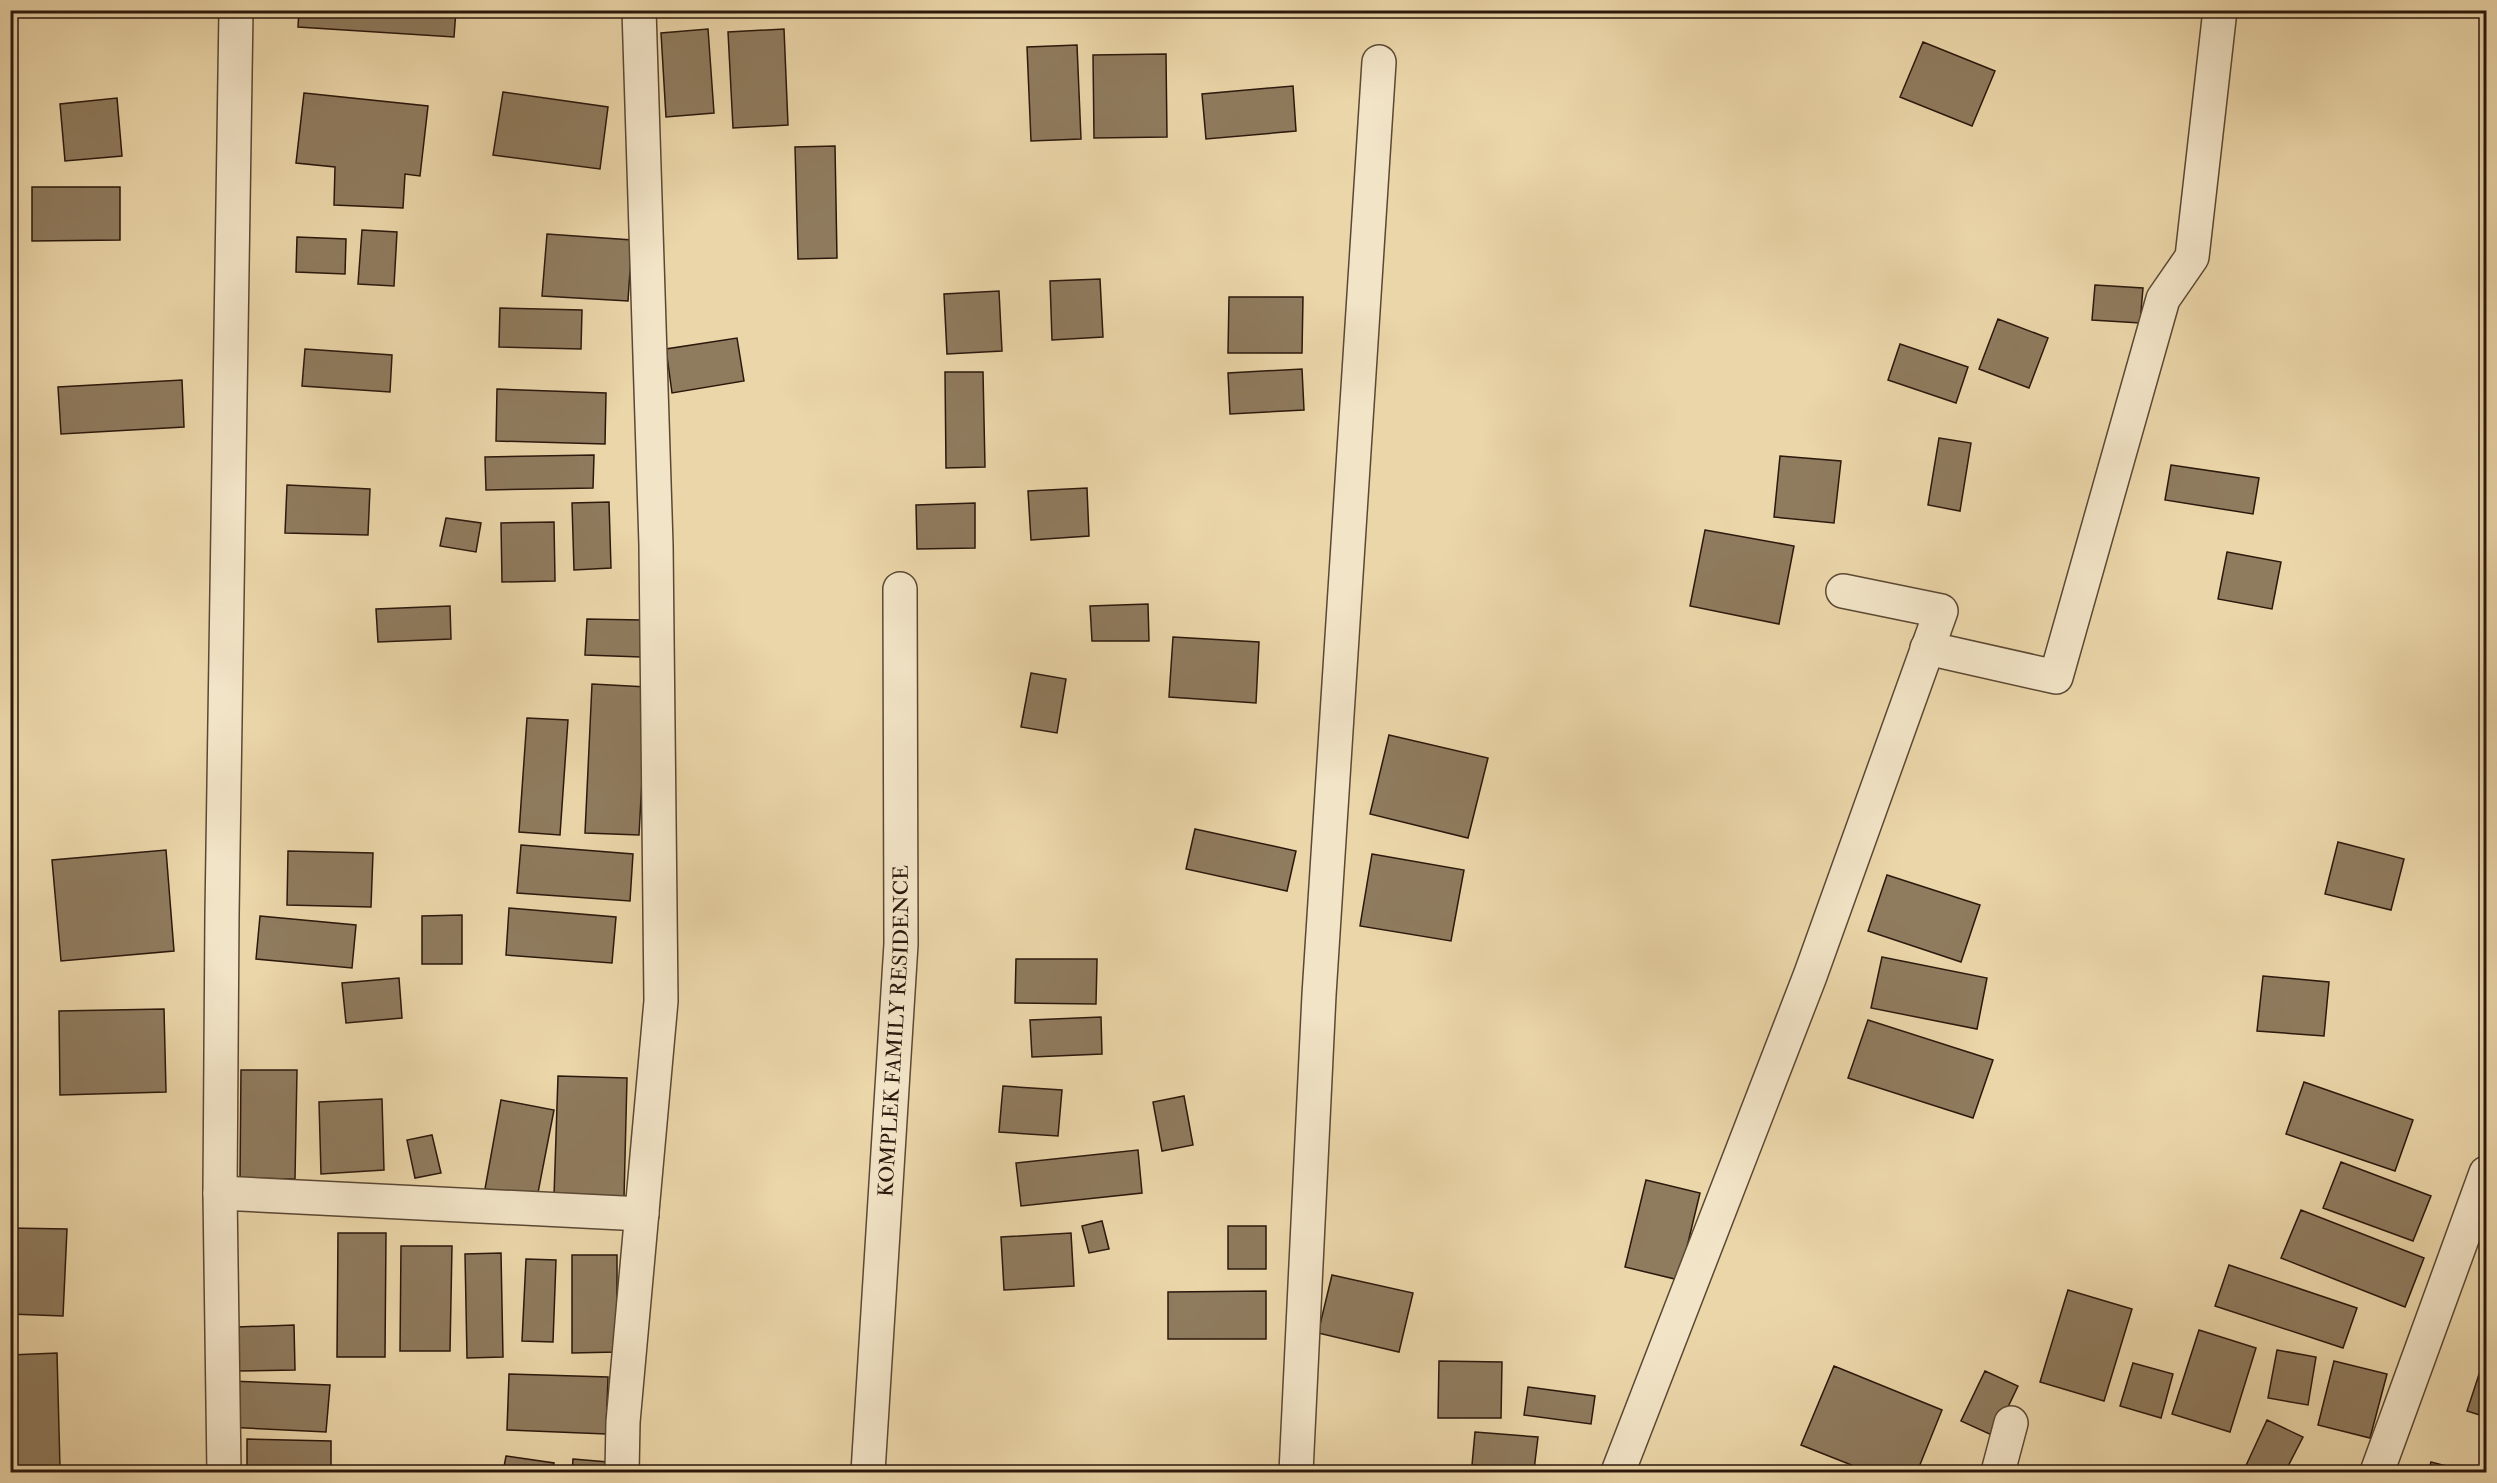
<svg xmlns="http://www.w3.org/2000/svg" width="2497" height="1483" viewBox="0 0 2497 1483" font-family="'IM FELL Double Pica',serif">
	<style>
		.building { fill: #8f7b5e; stroke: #2b180d; stroke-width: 1.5 }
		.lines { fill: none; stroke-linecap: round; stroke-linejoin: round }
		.street-casing { stroke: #5b4834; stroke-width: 36 }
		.street { stroke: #f2e4c7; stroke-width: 33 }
		.labels { text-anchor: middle; stroke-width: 4.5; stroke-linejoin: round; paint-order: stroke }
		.street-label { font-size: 21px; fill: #2b180d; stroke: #f2e4c7 }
	</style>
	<rect width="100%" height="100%" fill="#ebd6a9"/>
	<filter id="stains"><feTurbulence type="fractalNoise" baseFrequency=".00333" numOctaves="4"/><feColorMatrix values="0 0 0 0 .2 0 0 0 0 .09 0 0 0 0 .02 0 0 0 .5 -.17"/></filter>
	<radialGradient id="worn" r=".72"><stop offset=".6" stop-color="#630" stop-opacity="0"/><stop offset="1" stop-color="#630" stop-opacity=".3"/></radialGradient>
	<!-- building -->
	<path class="building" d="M299 10H456L454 37 298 27Z
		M708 29 714 113 666 117 661 33Z
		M784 29 788 125 733 128 728 32Z
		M1923 42 1995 71 1972 126 1900 97Z
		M1077 45 1081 139 1031 141 1027 47Z
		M1166 54 1167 137 1094 138 1093 55Z
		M1293 86 1296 131 1206 139 1202 94Z
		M503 92 608 107 600 169 493 155Z
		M304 93 428 106 420 176 405 174 403 208 334 205 335 167 296 163Z
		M117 98 122 156 65 161 60 104Z
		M835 146 837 258 798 259 795 147Z
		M32 187H120V240L32 241Z
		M362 230 397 232 394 286 358 284Z
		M547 234 632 240 628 301 542 296Z
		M297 237 346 239 345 274 296 272Z
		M1100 279 1103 337 1052 340 1050 281Z
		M2095 285 2143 288 2140 323 2092 320Z
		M999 291 1002 351 947 354 944 294Z
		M1229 297H1303L1302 353H1228Z
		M500 308 582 310 581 349 499 347Z
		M1998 319 2048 338 2029 388 1979 369Z
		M737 338 744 381 672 393 666 349Z
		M1900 344 1968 367 1956 403 1888 380Z
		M305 349 392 355 390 392 302 386Z
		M1302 369 1304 410 1230 414 1228 373Z
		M945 372H983L985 467 946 468Z
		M182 380 184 427 61 434 58 387Z
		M497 389 606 393 605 444 496 441Z
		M1939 438 1971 443 1960 511 1928 505Z
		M594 455 593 488 486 490 485 457Z
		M1780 456 1841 461 1834 523 1774 517Z
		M2171 465 2259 478 2253 514 2165 500Z
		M287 485 370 489 368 535 285 533Z
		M1087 488 1089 536 1031 540 1028 491Z
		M609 502 611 568 574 570 572 503Z
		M975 503V548L917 549 916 505Z
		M446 518 481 523 476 552 440 546Z
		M554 522 555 581 502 582 501 523Z
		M1705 530 1794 546 1779 624 1690 606Z
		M2227 552 2281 562 2272 609 2218 599Z
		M1148 604 1149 641H1092L1090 606Z
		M450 606 451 639 378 642 376 609Z
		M587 619 642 620 641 657 585 655Z
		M1173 637 1259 642 1256 703 1169 697Z
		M1031 673 1066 679 1057 733 1021 727Z
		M592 684 647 687 639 835 585 833Z
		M527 718 568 720 560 835 519 832Z
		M1389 735 1488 758 1468 838 1370 814Z
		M1195 829 1296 851 1287 891 1186 869Z
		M2338 842 2404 859 2391 910 2325 894Z
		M521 845 633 854 630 901 517 893Z
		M166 850 174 951 61 961 52 860Z
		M288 851 373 853 371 907 287 905Z
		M1372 854 1464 870 1451 941 1360 926Z
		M1887 875 1980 905 1961 962 1868 931Z
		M509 908 616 917 612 963 506 955Z
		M462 915V964H422V916Z
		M260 916 356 925 352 968 256 959Z
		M1882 957 1987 978 1977 1029 1871 1008Z
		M1016 959H1097L1096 1004 1015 1003Z
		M2263 976 2329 982 2324 1036 2257 1031Z
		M399 978 402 1018 346 1023 342 983Z
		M164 1009 166 1092 60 1095 59 1011Z
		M1101 1017 1102 1054 1032 1057 1030 1020Z
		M1868 1020 1993 1060 1973 1118 1848 1078Z
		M241 1070H297L295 1179 240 1178Z
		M558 1076 627 1078 624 1198 554 1196Z
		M2304 1082 2413 1120 2395 1171 2286 1134Z
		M1003 1086 1062 1090 1058 1136 999 1132Z
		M1184 1096 1193 1145 1162 1151 1153 1102Z
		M382 1099 384 1170 321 1174 319 1102Z
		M501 1100 554 1110 537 1198 485 1189Z
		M432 1135 441 1173 415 1178 407 1140Z
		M1138 1150 1142 1193 1021 1206 1016 1163Z
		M2341 1162 2431 1196 2413 1241 2323 1208Z
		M1646 1180 1700 1193 1679 1280 1625 1267Z
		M2301 1210 2424 1258 2405 1307 2281 1258Z
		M1102 1221 1109 1249 1089 1253 1082 1226Z
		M1228 1226H1266V1269H1228Z
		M10 1228 67 1229 63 1316 10 1314Z
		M338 1233H386L385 1357H337Z
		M1071 1233 1074 1286 1004 1290 1001 1237Z
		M401 1246H452L450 1351H400Z
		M501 1253 503 1357 467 1358 465 1254Z
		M572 1255H617V1352L572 1353Z
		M526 1259 556 1260 553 1342 522 1341Z
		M2229 1265 2357 1308 2343 1348 2215 1306Z
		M1332 1275 1413 1293 1399 1352 1318 1333Z
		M2068 1290 2132 1309 2104 1401 2040 1382Z
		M1266 1291V1339H1168V1292Z
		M294 1325 295 1370 237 1371V1327Z
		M2199 1330 2256 1348 2230 1432 2172 1414Z
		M2277 1350 2316 1357 2308 1405 2268 1398Z
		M57 1353 60 1468 10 1470V1355Z
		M2486 1353V1417L2467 1411Z
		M1439 1361 1502 1362 1501 1418H1438Z
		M2334 1361 2387 1374 2370 1438 2318 1425Z
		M2133 1363 2173 1374 2161 1418 2120 1406Z
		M1834 1366 1942 1410 1917 1472H1869L1801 1445Z
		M1985 1371 2018 1386 1994 1436 1961 1421Z
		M509 1374 608 1377 606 1434 507 1430Z
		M229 1381 330 1385 326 1432 226 1427Z
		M1528 1387 1595 1396 1591 1424 1524 1415Z
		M2267 1420 2303 1437 2285 1472H2243Z
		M1475 1432 1538 1437 1534 1470 1472 1465Z
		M247 1439 331 1441V1472H247Z
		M506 1456 554 1463 553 1472H503Z
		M573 1459 608 1462V1472H572Z
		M2431 1462 2469 1472H2428Z"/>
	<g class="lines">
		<!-- street casing -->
		<g class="street-casing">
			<g id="street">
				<path d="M1927 648 2056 677 2163 299 2192 257 2220 10"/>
				<path d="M220 1193 642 1214"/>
				<path d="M224 1472 220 1193 222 914 236 10"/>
				<path d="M622 1472 623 1422 661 1001 656 545 639 10"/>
				<path id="s1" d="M868 1472 901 944 900 589"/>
				<path d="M1296 1472 1319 995 1379 62"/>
				<path d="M1618 1472 1810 976 1941 611 1843 591"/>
				<path d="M1998 1472 2011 1423"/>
				<path d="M2377 1472 2486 1173"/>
			</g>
		</g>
		<!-- street -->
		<use href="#street" class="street"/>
	</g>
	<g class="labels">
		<!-- street labels -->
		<g class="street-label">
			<text dy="7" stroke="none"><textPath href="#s1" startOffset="442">KOMPLEK FAMILY RESIDENCE</textPath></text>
		</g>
	</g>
	<!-- margin -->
	<rect width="2497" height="1483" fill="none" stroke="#ebd6a9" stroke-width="36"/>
	<rect x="12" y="12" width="2473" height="1459" fill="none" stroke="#2b180d" stroke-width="3"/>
	<rect x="18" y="18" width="2461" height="1447" fill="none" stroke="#2b180d" stroke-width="1.5"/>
	<rect width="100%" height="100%" filter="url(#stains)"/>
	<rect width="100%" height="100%" fill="url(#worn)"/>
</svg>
